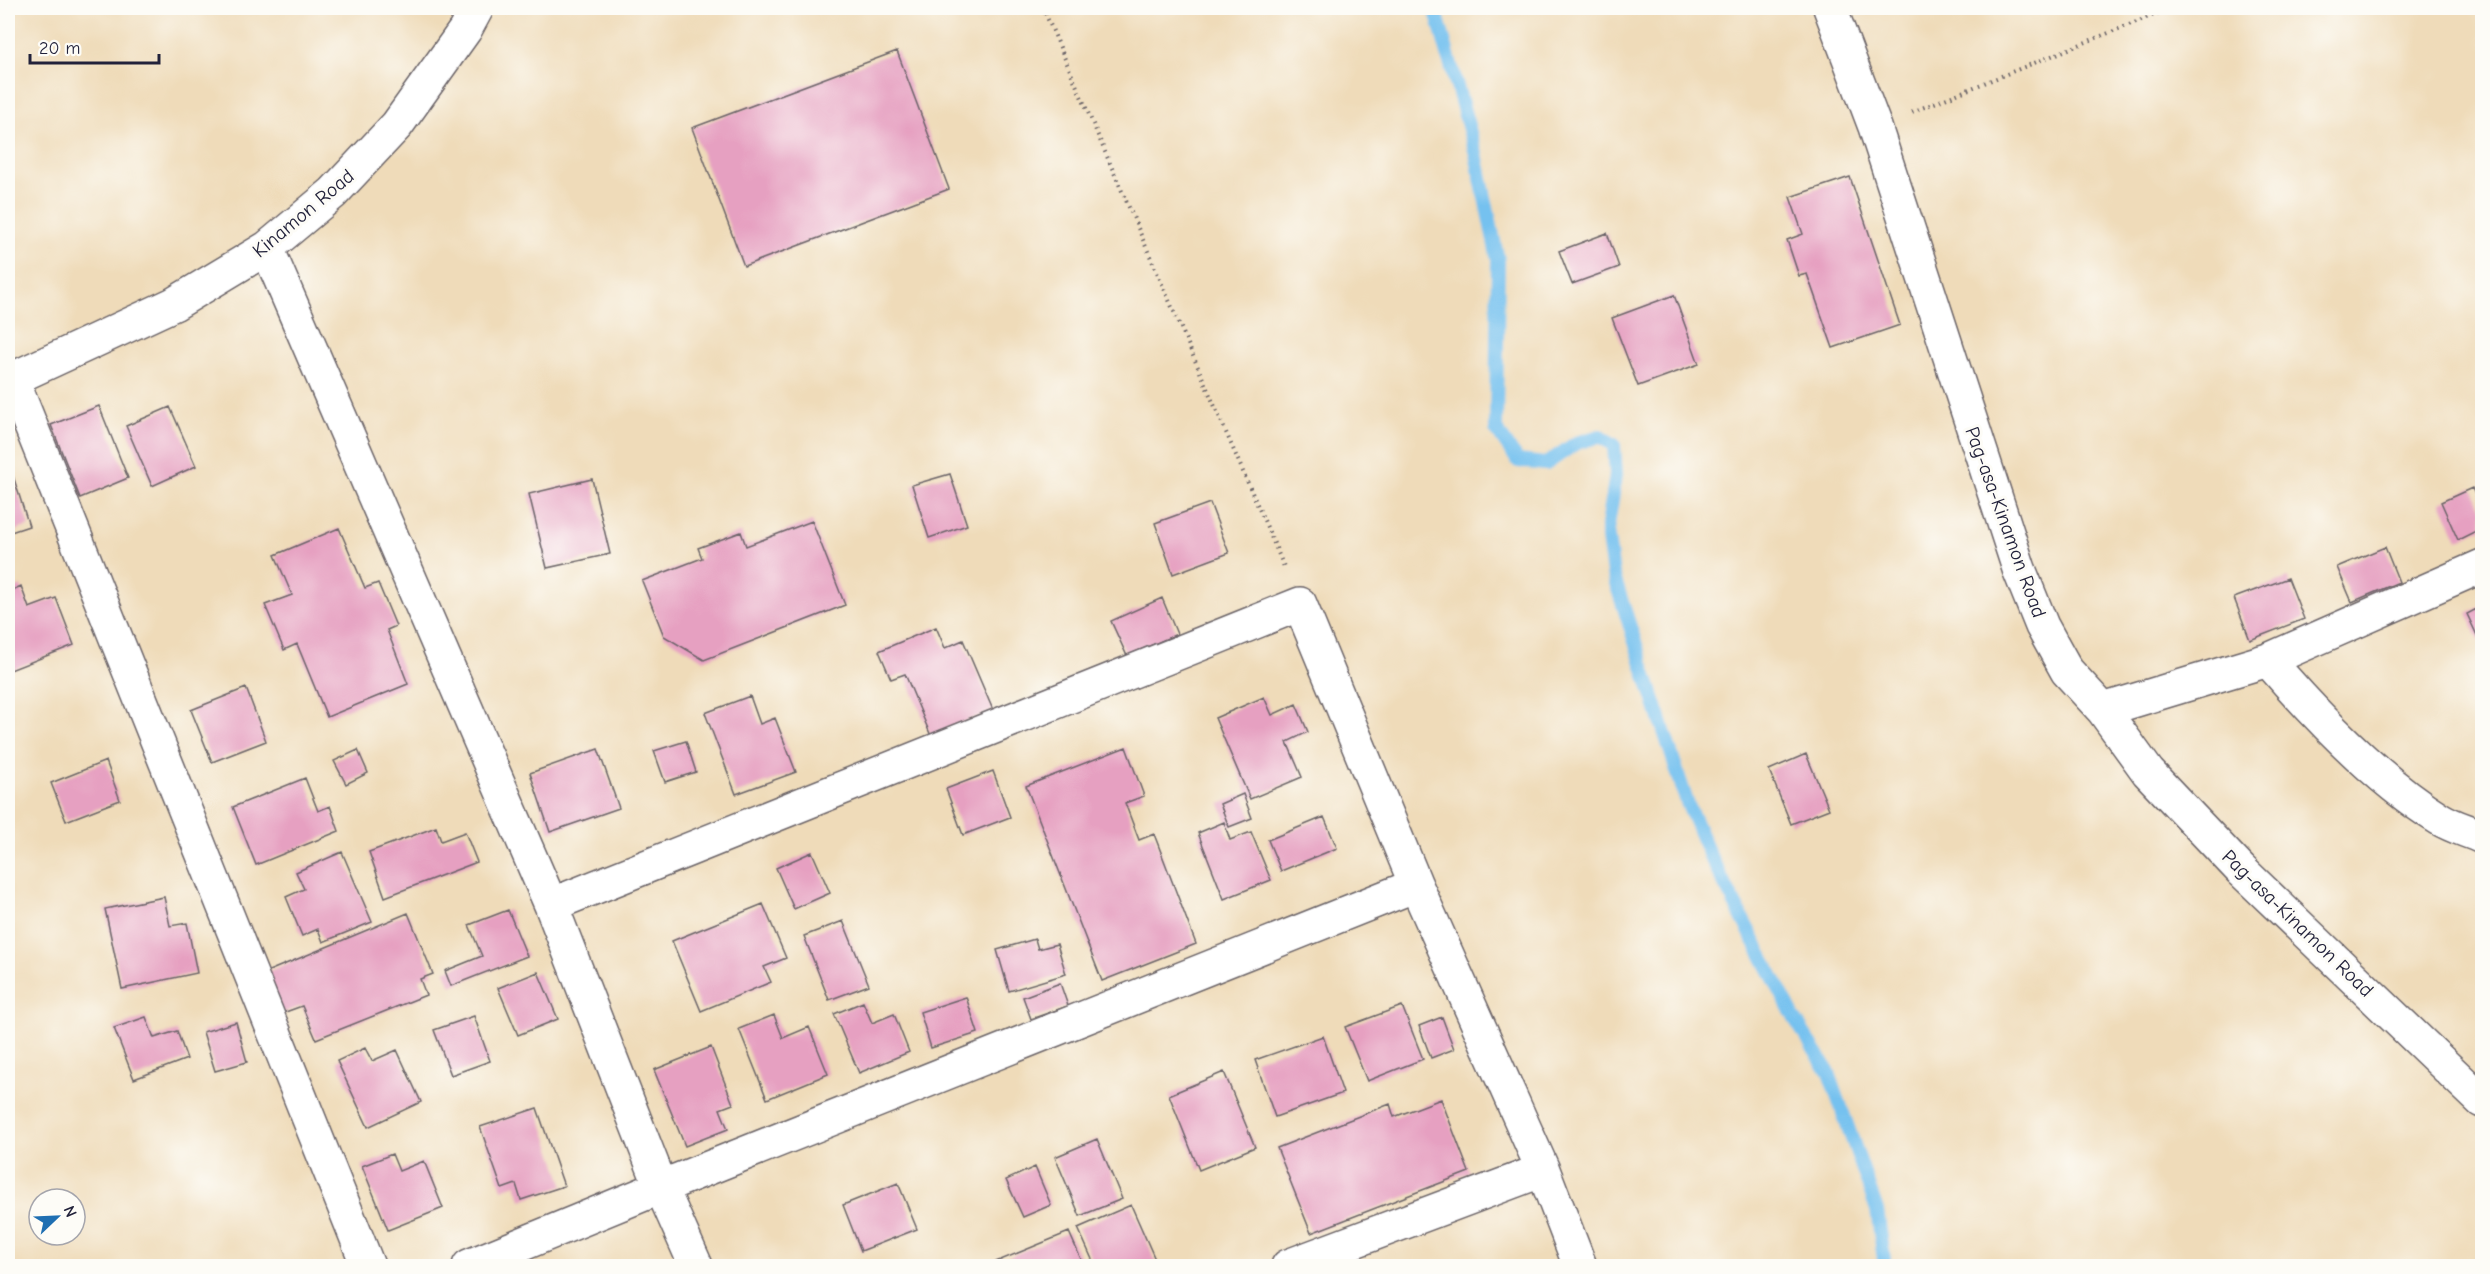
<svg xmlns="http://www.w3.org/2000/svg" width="2490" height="1274" viewBox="0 0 2490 1274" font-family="'Comic Neue',sans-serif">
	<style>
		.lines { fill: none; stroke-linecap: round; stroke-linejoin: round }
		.stream { stroke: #75c1ef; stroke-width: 14 }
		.building { fill: #e6a0c1 }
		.minor-casing { stroke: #6a6367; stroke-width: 36 }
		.path { stroke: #6a6367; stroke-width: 4; stroke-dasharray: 1.5 4.5; stroke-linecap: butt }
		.minor { stroke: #fff; stroke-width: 33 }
		.labels { text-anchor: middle; stroke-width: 6; stroke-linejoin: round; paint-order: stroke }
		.street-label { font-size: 20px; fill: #22223b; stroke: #fdfcf7 }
	</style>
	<rect width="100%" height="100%" fill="#fdfcf7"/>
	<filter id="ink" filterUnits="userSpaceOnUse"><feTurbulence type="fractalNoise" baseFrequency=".0167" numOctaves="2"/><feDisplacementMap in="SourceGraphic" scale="12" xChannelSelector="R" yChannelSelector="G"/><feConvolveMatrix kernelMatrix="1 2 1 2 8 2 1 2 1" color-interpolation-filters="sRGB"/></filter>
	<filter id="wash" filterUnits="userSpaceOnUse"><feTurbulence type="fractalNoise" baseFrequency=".008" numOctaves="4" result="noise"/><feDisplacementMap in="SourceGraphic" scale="24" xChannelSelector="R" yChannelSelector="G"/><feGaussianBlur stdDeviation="1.35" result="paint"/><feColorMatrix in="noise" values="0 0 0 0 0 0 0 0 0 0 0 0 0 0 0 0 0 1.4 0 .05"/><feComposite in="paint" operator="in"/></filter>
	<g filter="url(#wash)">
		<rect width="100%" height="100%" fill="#efdbb9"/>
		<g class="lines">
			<!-- stream -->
			<path class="stream" d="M1435 8 1476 154 1498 260 1496 429 1518 461 1546 464 1576 443 1600 436 1614 445 1616 475 1607 531 1613 574 1688 805 1710 856 1795 1019 1829 1073 1877 1210 1885 1266"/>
		</g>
		<g id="blocks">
			<!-- building -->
			<path class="building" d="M897 51 949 189 744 266 692 128Z
				M1850 177 1900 325 1833 348 1807 274 1799 276 1787 240 1803 234 1790 197Z
				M1607 233 1619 267 1572 284 1559 251Z
				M1674 295 1699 364 1638 386 1612 318Z
				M99 406 128 478 80 498 51 425Z
				M170 407 196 466 152 486 126 426Z
				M8 460 29 526 8 533Z
				M950 474 967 525 929 538 912 485Z
				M592 479 610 554 547 568 529 494Z
				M2472 488 2482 510V528L2458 540 2441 502Z
				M1210 503 1229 553 1173 574 1155 523Z
				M812 521 845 605 704 660 664 636 642 581 702 558 698 548 741 532 746 546Z
				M339 528 365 588 378 583 396 626 387 630 408 684 327 717 297 644 284 650 265 605 292 595 275 555Z
				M2385 547 2399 582 2352 602 2337 567Z
				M2288 578 2304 619 2250 640 2234 598Z
				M21 586 29 608 56 598 74 645 8 671V592Z
				M1162 598 1177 634 1127 656 1111 621Z
				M2482 606V646L2467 614Z
				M936 627 945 648 963 640 993 710 931 736 905 674 891 679 879 651Z
				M246 688 266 741 212 762 191 710Z
				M750 696 760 724 775 718 796 772 736 794 705 713Z
				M1264 697 1272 715 1296 704 1308 732 1287 742 1302 777 1250 799 1215 718Z
				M686 741 696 772 665 782 654 751Z
				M1126 747 1144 796 1125 803 1139 840 1154 834 1196 944 1102 981 1026 786Z
				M598 749 619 808 550 832 530 773Z
				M358 750 368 773 346 784 334 761Z
				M1806 754 1829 809 1791 824 1769 770Z
				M106 761 120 800 66 821 51 783Z
				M993 771 1010 817 963 835 946 789Z
				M305 778 318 811 330 806 339 831 256 865 233 807Z
				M1243 794 1252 818 1229 827 1220 804Z
				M1324 817 1337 848 1281 871 1268 840Z
				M1224 822 1230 840 1251 832 1271 880 1224 899 1198 833Z
				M436 827 441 841 465 832 477 862 385 897 369 852Z
				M342 852 372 922 323 942 318 929 302 936 286 897 304 889 296 872Z
				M812 852 830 893 794 909 776 868Z
				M164 897 170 926 187 923 197 973 122 989 105 909Z
				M763 904 786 958 764 967 771 982 701 1011 672 941Z
				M508 910 527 956 451 986 445 971 482 956 469 925Z
				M408 913 433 974 420 979 426 995 316 1039 302 1006 280 1014 264 973Z
				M843 921 869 985 829 1000 804 936Z
				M1035 939 1038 949 1057 944 1066 974 1009 991 997 950Z
				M538 972 558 1019 518 1035 498 988Z
				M1060 983 1068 1006 1031 1019 1023 997Z
				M966 997 978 1033 931 1048 920 1012Z
				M863 1002 872 1023 894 1014 909 1052 859 1073 834 1014Z
				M1402 1006 1423 1059 1367 1081 1345 1027Z
				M774 1015 783 1038 809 1027 828 1074 767 1099 739 1029Z
				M474 1016 490 1061 451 1075 434 1030Z
				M146 1017 154 1038 177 1031 187 1059 134 1079 114 1028Z
				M1442 1017 1454 1049 1431 1058 1419 1026Z
				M236 1022 247 1062 215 1071 203 1032Z
				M1323 1036 1343 1093 1275 1117 1255 1060Z
				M711 1047 733 1104 720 1109 728 1129 685 1146 654 1070Z
				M365 1048 372 1061 397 1050 421 1102 368 1127 337 1061Z
				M1224 1072 1255 1147 1199 1170 1169 1095Z
				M1441 1099 1469 1172 1311 1233 1277 1148 1390 1104 1394 1117Z
				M537 1108 564 1186 521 1200 516 1184 502 1189 480 1127Z
				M1097 1139 1122 1199 1080 1216 1055 1157Z
				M392 1154 399 1171 424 1161 443 1208 388 1230 362 1166Z
				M1035 1167 1051 1205 1023 1217 1006 1180Z
				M898 1183 917 1229 861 1251 843 1205Z
				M1131 1205 1158 1266H1095L1078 1228Z
				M1069 1232 1084 1266H986Z"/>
		</g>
	</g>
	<g filter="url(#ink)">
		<use href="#blocks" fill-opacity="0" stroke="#6a6367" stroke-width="1.5"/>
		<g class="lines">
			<!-- minor casing -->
			<g class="minor-casing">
				<path id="minor" d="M1830 8 1875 127 2019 569 2042 626 2067 671 2103 710 2148 772 2241 870 2482 1101
					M267 248 551 905 661 1187 696 1266
					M12 379 368 1266
					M8 381 174 304 267 248 333 193 397 125 465 30 477 8
					M2268 660C2316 716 2377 780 2440 819 2453 827 2469 831 2482 837
					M2103 710 2268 660 2482 566
					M551 905 1300 604 1416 885 1543 1170 1580 1266
					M469 1266 661 1187 1416 885
					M1288 1266 1543 1170"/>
			</g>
			<!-- path -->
			<path class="path" d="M1043 8 1285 569
				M1912 112 2171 8"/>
			<!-- minor -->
			<use href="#minor" class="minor"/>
		</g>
	</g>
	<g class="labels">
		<!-- street labels -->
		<g class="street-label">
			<text transform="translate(303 213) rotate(-40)" y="7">Kinamon Road</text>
			<text transform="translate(2006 522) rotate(70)" y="7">Pag-asa-Kinamon Road</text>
			<text transform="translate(2298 923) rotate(44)" y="7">Pag-asa-Kinamon Road</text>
		</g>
	</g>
	<!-- margin -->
	<rect width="2490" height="1274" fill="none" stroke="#fdfcf7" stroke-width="30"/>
	<!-- north arrow -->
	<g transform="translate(57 1217) rotate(67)"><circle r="28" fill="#fdfcf7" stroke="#a5a5ac" stroke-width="1.5"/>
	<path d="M0-4.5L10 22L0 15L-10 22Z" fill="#1f6fb2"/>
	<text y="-9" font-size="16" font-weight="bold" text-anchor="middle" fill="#22223b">N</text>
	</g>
	<!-- scale -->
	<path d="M30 54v9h129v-9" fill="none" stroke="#22223b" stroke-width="3"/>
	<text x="39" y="54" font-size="18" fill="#22223b" stroke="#fdfcf7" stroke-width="4.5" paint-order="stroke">20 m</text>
</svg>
